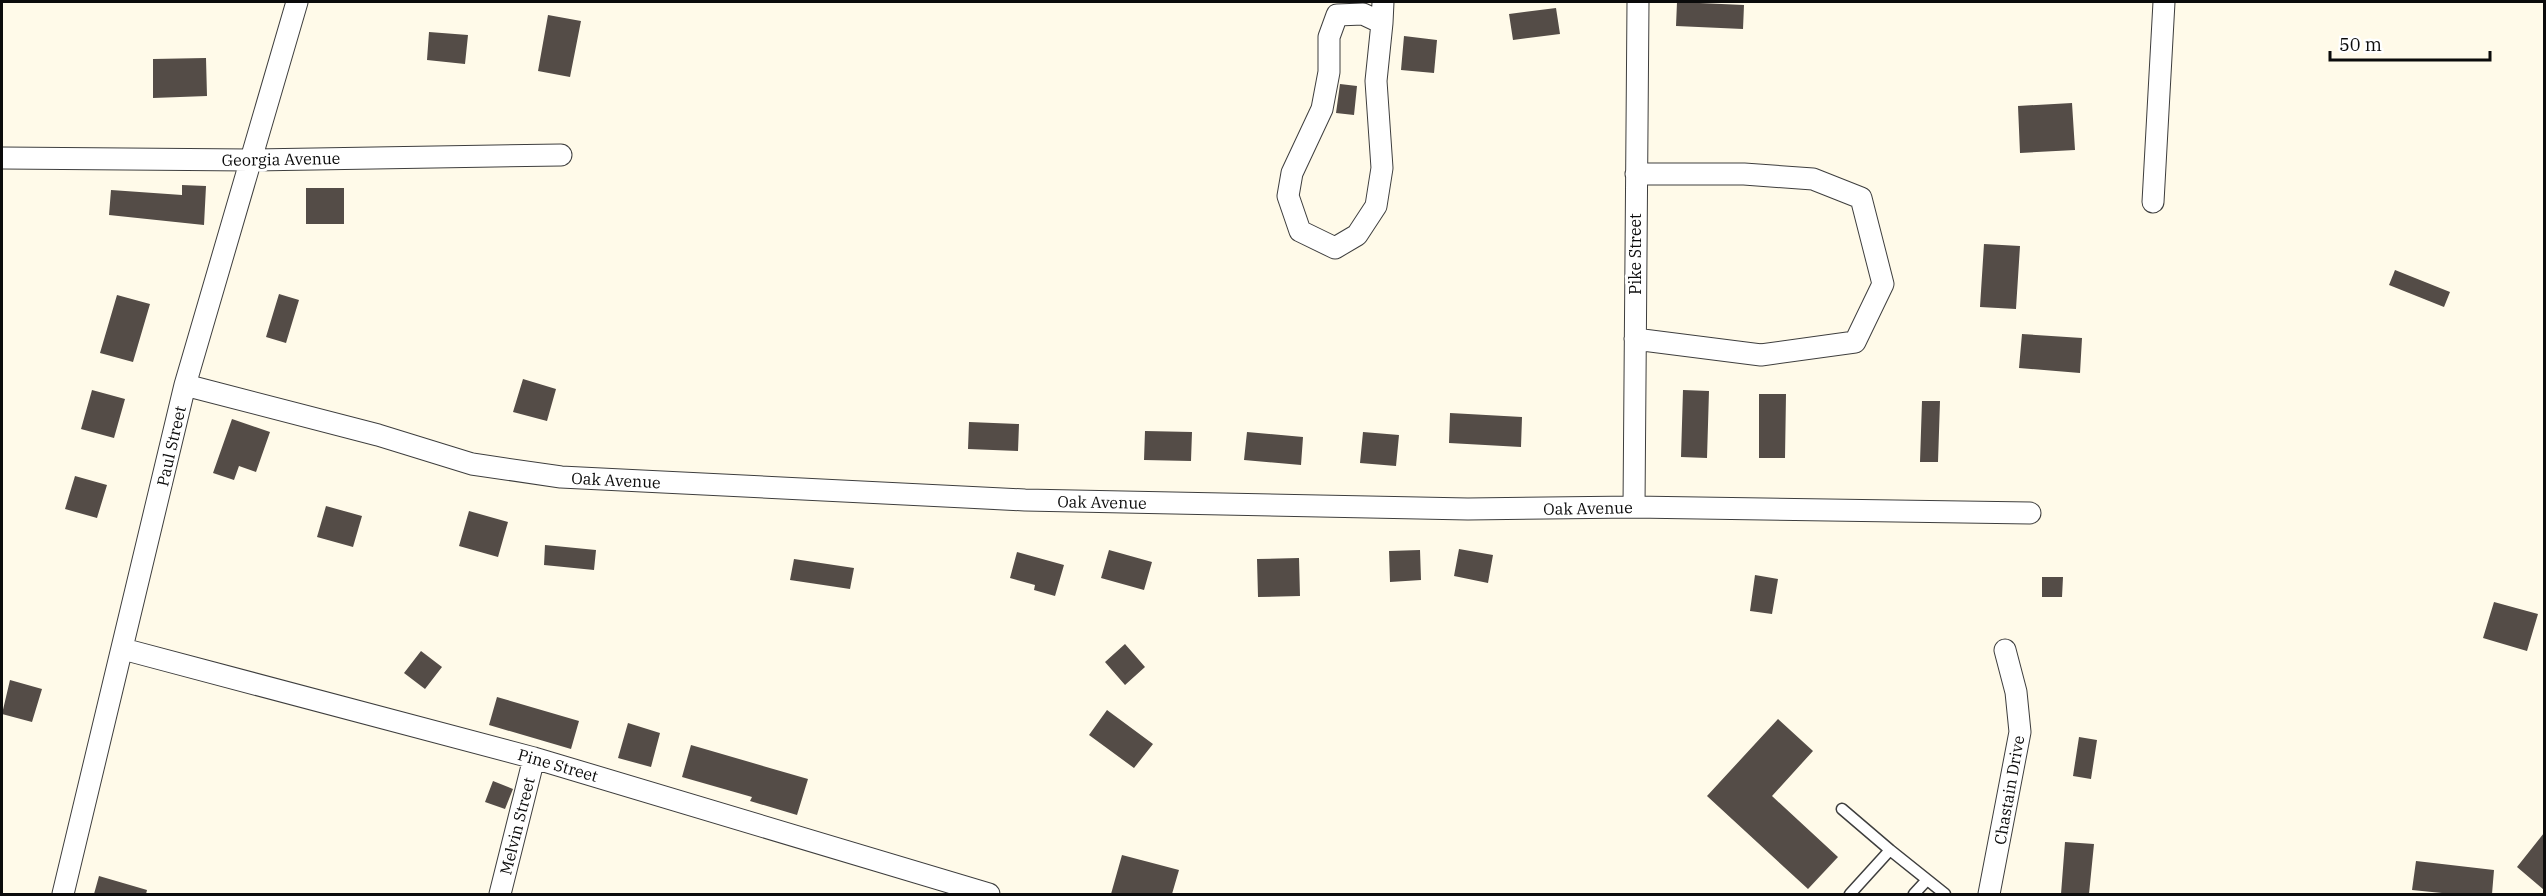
<svg xmlns="http://www.w3.org/2000/svg" width="2546" height="896" viewBox="0 0 2546 896" font-family="'IBM Plex Serif',serif">
	<style>
		.building { fill: #544c47 }
		.lines { fill: none; stroke-linecap: round; stroke-linejoin: round }
		.lane-casing { stroke: #3e3e3e; stroke-width: 13 }
		.street-casing { stroke: #3e3e3e; stroke-width: 23 }
		.lane { stroke: #fff; stroke-width: 10 }
		.street { stroke: #fff; stroke-width: 21 }
		.labels { text-anchor: middle; stroke-width: 6; stroke-linejoin: round; paint-order: stroke }
		.street-label { font-size: 16px; fill: #0b0b0b; stroke: #fff }
	</style>
	<rect width="100%" height="100%" fill="#fffae9"/>
	<!-- building -->
	<path class="building" d="M1677 2 1744 5 1743 29 1676 26Z
		M1556 8 1560 34 1513 40 1509 14Z
		M548 15 581 21 570 77 538 71Z
		M429 32 468 35 465 64 427 60Z
		M1404 36 1437 40 1434 73 1401 70Z
		M206 58 207 96 153 98V59Z
		M1340 84 1357 86 1354 115 1336 113Z
		M2072 103 2075 150 2020 153 2018 106Z
		M182 185 206 186 204 225 109 215 111 190 182 195Z
		M306 188H344V224H306Z
		M1984 244 2020 246 2016 309 1980 307Z
		M2395 270 2450 292 2444 307 2389 285Z
		M279 294 299 300 286 343 266 337Z
		M117 295 150 304 133 362 100 353Z
		M2022 334 2082 338 2080 373 2019 368Z
		M523 379 556 389 547 421 513 412Z
		M92 390 125 399 114 438 81 429Z
		M1683 390 1709 391 1707 458 1681 457Z
		M1759 394H1786L1785 458H1759Z
		M1922 401H1940L1938 462H1920Z
		M1450 413 1522 417 1521 447 1449 443Z
		M232 419 270 432 256 472 239 466 234 480 213 473Z
		M969 422 1019 424 1018 451 968 449Z
		M1145 431 1192 432 1191 461 1144 460Z
		M1247 432 1303 437 1301 465 1244 460Z
		M1363 432 1399 435 1396 466 1360 463Z
		M75 476 107 485 97 518 65 509Z
		M326 506 362 516 353 547 317 537Z
		M469 511 508 522 498 557 459 546Z
		M545 545 596 550 594 570 544 565Z
		M1459 549 1493 555 1488 583 1454 576Z
		M1109 550 1152 562 1144 590 1101 578Z
		M1420 550 1421 580 1390 582 1389 551Z
		M1017 552 1064 565 1055 596 1034 590 1035 585 1010 578Z
		M1299 558 1300 596 1258 597 1257 559Z
		M794 559 854 568 850 589 790 580Z
		M1755 575 1778 579 1772 614 1750 611Z
		M2042 577H2063L2062 597H2042Z
		M2494 602 2538 614 2527 651 2483 638Z
		M1125 644 1145 667 1125 685 1105 662Z
		M421 651 442 667 425 689 404 673Z
		M10 680 42 689 32 722 2 714Z
		M497 697 579 721 571 749 489 725Z
		M1107 710 1153 744 1134 768 1089 735Z
		M1778 719 1813 751 1772 796 1838 857 1808 889 1707 796Z
		M628 723 660 733 651 767 618 758Z
		M2079 737 2097 740 2091 779 2073 776Z
		M691 745 808 779 797 815 750 801 752 797 682 777Z
		M493 781 513 789 505 809 485 802Z
		M2544 833V890L2517 867Z
		M2065 842 2094 844 2089 894H2061Z
		M1122 855 1179 870 1172 894H1111Z
		M2416 861 2494 870 2492 894H2452L2412 890Z
		M99 876 147 890 146 894H94Z"/>
	<g class="lines">
		<!-- lane casing -->
		<g class="lane-casing">
			<path id="lane" d="M1842 809 1890 850
				M1850 894 1890 850 1945 894
				M1914 894 1926 881"/>
		</g>
		<!-- street casing -->
		<g class="street-casing">
			<path id="street" d="M1363 14 1382 23 1376 81 1382 168 1376 206 1357 235 1335 248 1300 231 1288 196 1292 173 1322 109 1329 72V37L1337 15Z
				M1382 23 1383 2
				M2 158 249 160 561 155
				M2153 202 2164 2
				M1635 339 1761 355 1855 342 1883 284 1861 198 1813 179 1744 174H1636
				M185 385 378 435 472 464 561 477 1025 500 1468 509 1634 507 2030 513
				M1634 507 1638 2
				M123 649 534 758 989 894
				M63 894 185 385 297 2
				M500 894 534 758
				M1989 894 2020 732 2016 692 2005 650"/>
		</g>
		<!-- lane -->
		<use href="#lane" class="lane"/>
		<!-- street -->
		<use href="#street" class="street"/>
	</g>
	<g class="labels">
		<!-- street labels -->
		<g class="street-label">
			<text transform="translate(281 159) rotate(-1)" y="6">Georgia Avenue</text>
			<text transform="translate(1635 254) rotate(-90)" y="6">Pike Street</text>
			<text transform="translate(171 446) rotate(-77)" y="6">Paul Street</text>
			<text transform="translate(616 480) rotate(3)" y="6">Oak Avenue</text>
			<text transform="translate(1102 502) rotate(1)" y="6">Oak Avenue</text>
			<text transform="translate(1588 508) rotate(-1)" y="6">Oak Avenue</text>
			<text transform="translate(558 765) rotate(16)" y="6">Pine Street</text>
			<text transform="translate(2009 790) rotate(-80)" y="6">Chastain Drive</text>
			<text transform="translate(517 826) rotate(-76)" y="6">Melvin Street</text>
		</g>
	</g>
	<!-- border -->
	<rect width="2546" height="896" fill="none" stroke="#0b0b0b" stroke-width="6"/>
	<!-- scale -->
	<path d="M2330 51v9h160v-9" fill="none" stroke="#0b0b0b" stroke-width="3"/>
	<text x="2339" y="51" font-size="18" fill="#0b0b0b" stroke="#ffffff" stroke-width="4.5" paint-order="stroke">50 m</text>
</svg>
